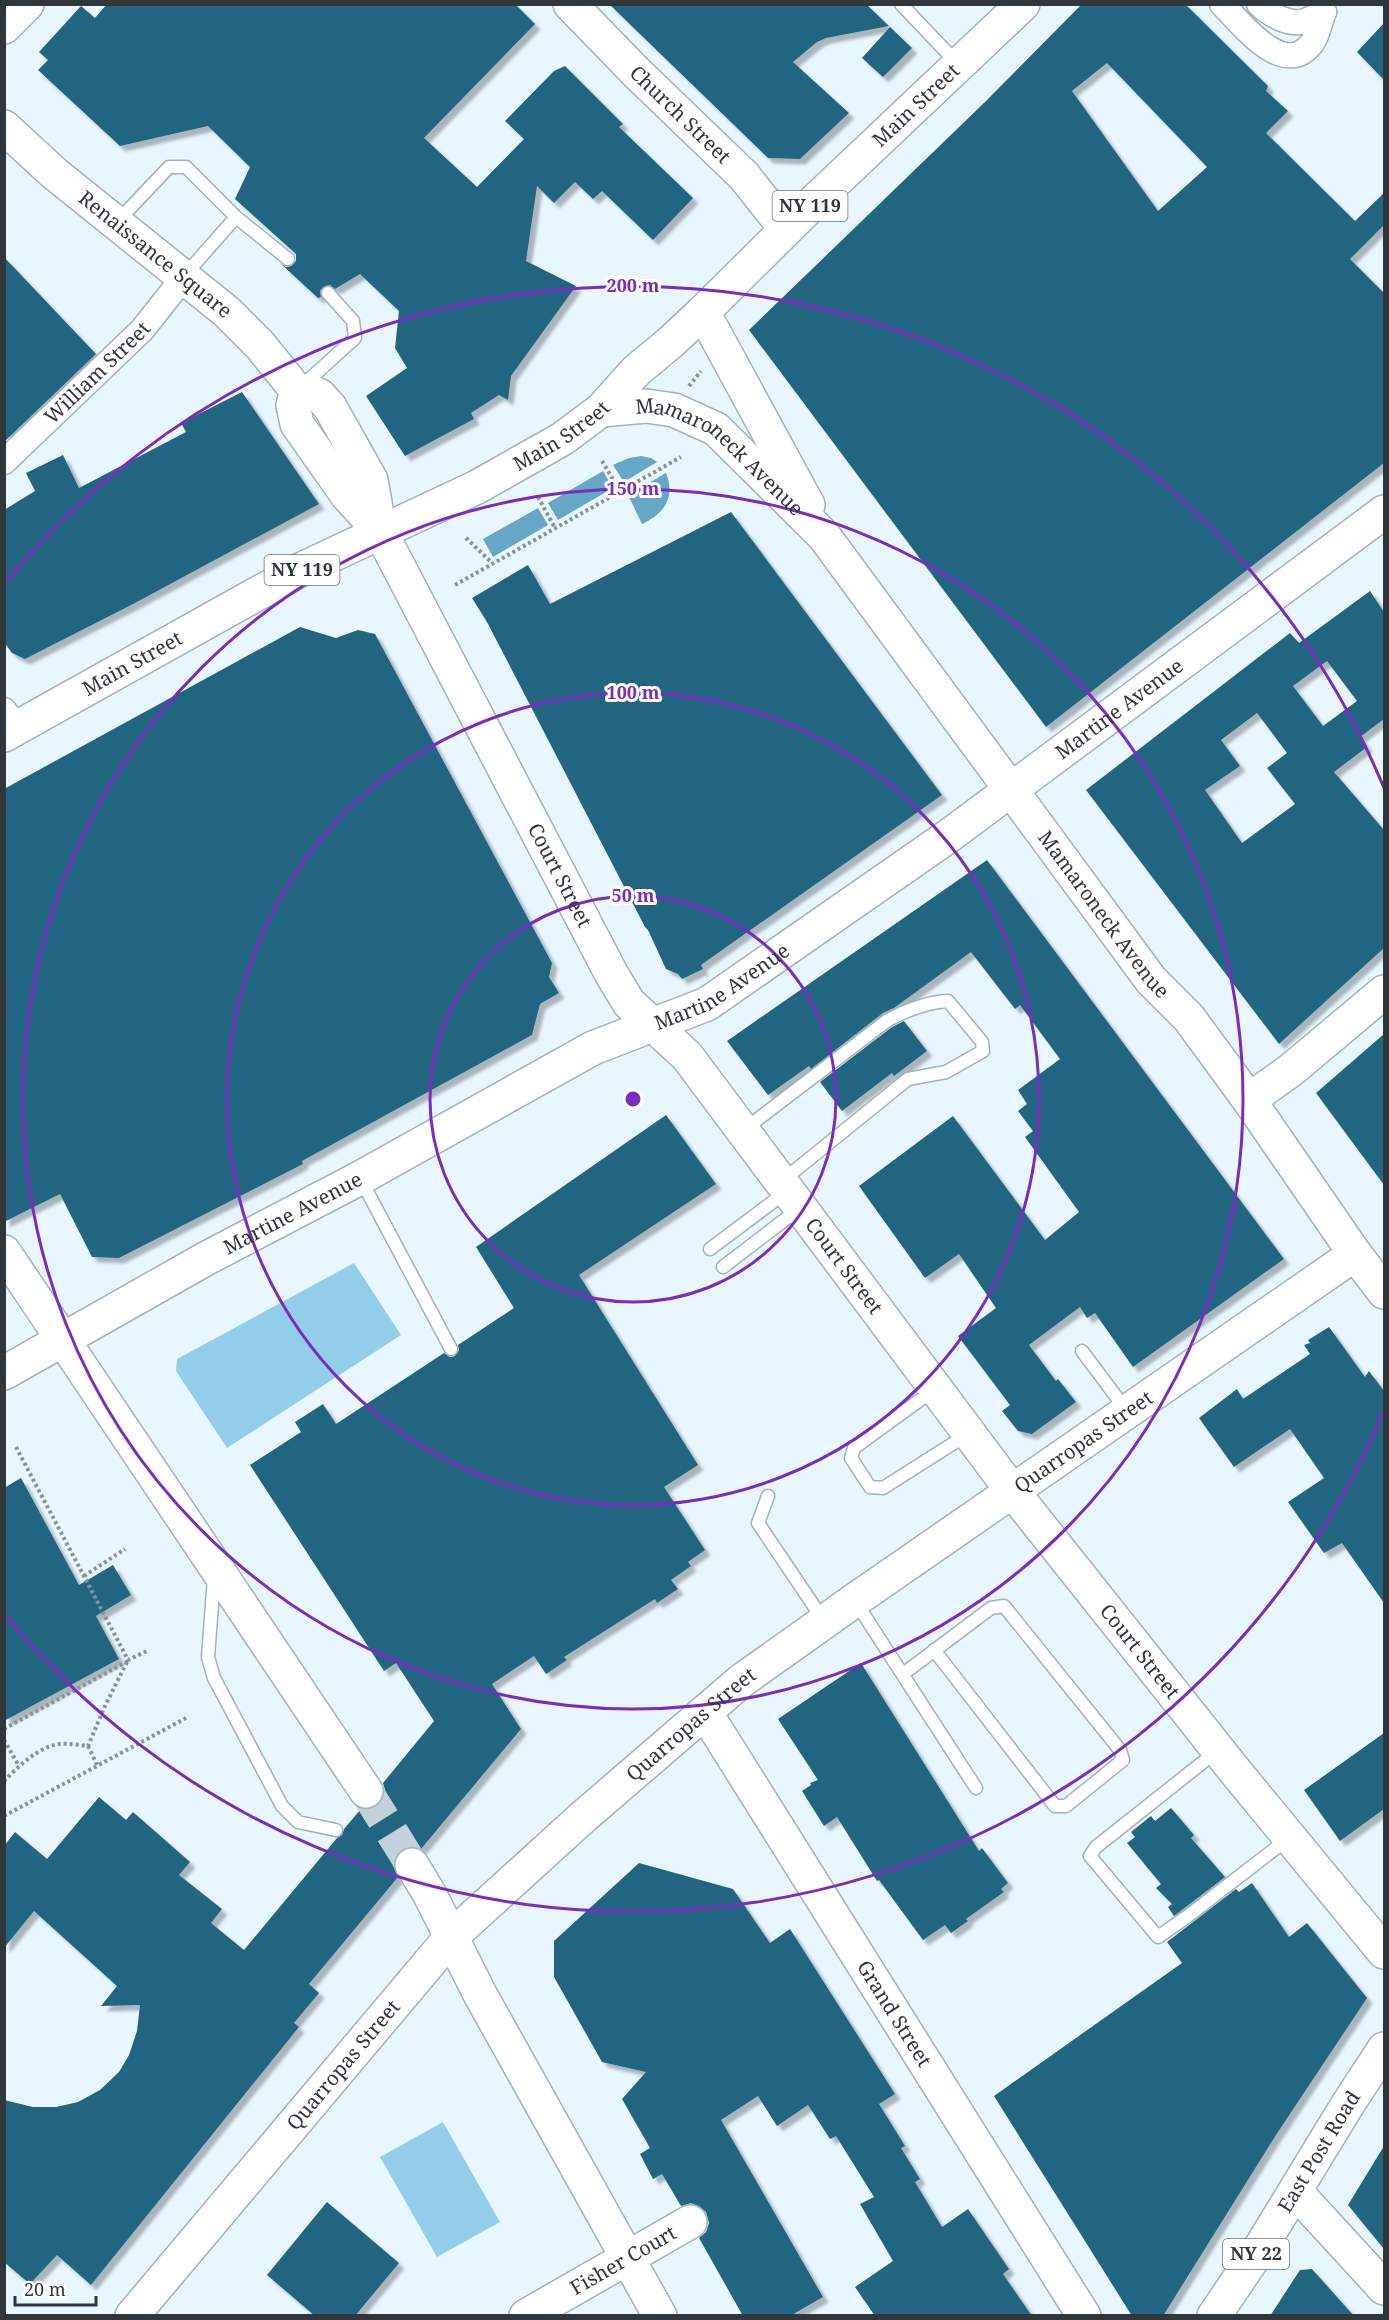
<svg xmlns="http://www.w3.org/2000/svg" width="1389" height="2320" viewBox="0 0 1389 2320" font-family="'Noto Serif',serif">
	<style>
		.green { fill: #92ceea }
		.water { fill: #66a7c5 }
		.building { fill: #226581; fill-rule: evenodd; filter: url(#shadow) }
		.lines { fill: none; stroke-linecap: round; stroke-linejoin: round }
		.secondary-tunnel { stroke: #c3d1d8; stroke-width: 33; stroke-dasharray: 33 16; stroke-linecap: butt }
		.lane-casing { stroke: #a0b2bb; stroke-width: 15 }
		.street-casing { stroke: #a0b2bb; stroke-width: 27 }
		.secondary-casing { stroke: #a0b2bb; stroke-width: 36 }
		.primary-casing { stroke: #a0b2bb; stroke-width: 36 }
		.path { stroke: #879398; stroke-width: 4; stroke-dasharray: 3 3; stroke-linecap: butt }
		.lane { stroke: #fff; stroke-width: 12 }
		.street { stroke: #fff; stroke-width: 24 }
		.secondary { stroke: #fff; stroke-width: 33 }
		.primary { stroke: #fff; stroke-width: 33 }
		.ring { fill: none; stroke: #7b2cbf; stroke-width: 3 }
		.labels { text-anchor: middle; stroke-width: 6; stroke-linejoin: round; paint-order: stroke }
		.shield { fill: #fff; stroke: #6d7375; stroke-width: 1.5 }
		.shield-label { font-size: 18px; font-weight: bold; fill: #2f373a }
		.street-label { font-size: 20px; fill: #2f373a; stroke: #fff }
		.centre { fill: #7b2cbf; stroke: #fff; stroke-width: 3 }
		.ring-label { font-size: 18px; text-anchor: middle; font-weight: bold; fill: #7b2cbf; stroke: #fff; stroke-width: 6; stroke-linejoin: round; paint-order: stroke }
	</style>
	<defs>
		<filter id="shadow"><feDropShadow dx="5.5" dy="5.5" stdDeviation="1.5" flood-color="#0004"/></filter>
	</defs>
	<rect width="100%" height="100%" fill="#e8f7ff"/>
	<!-- green -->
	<path class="green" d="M354 1263 401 1335 227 1448 176 1371 177 1359Z
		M443 2122 500 2222 437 2257 380 2157Z"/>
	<!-- water -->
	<path class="water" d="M641 456 651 458 657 462 624 482 613 465 629 458Z
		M603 471 613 488 558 520 548 503Z
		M666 473C676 497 664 514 642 524L628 495Z
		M538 508 548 525 493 557 483 539Z"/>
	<!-- building -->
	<path class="building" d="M107 4H515L535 24 424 138 477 187 524 139 505 121 554 71 565 66 623 124 619 127 693 198 653 240 602 191 593 199 575 182 554 203 537 186 526 261 576 286 511 376 508 400 499 395 471 413 474 419 405 456 366 396 407 368 395 348 399 311 360 274 335 289 330 285 323 287 320 291 321 297 318 298 280 263 286 267 291 266 296 261V254L235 199 250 167 208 126 120 146 38 70 48 60 39 52 81 6 95 18Z
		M609 4H866L889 26 826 38 817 42 793 62 849 113 800 159 768 158Z
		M1082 4H1185L1268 86 1266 91 1288 111 1266 133 1355 221 1384 193V225L1350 259 1384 293V463L1046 727 749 330 985 102ZM1107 63 1207 167 1158 211 1072 91Z
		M1384 23V80L1357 52Z
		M890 27 912 48 883 77 862 58Z
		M4 257 96 354 4 442Z
		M242 392 319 504 135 603 25 659 12 653 4 642V510L35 491 26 473 63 455 79 488 186 432 181 423Z
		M731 512 942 795 701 965 703 969 682 979 678 974 666 969 648 930 645 927 487 622 472 598 528 565 550 604Z
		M1370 591 1384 612V719L1360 737 1367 747 1334 772 1384 830V948L1279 1044 1086 790 1290 633 1299 643ZM1327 661 1357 701 1323 726 1293 686ZM1257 713 1287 753 1267 768 1295 804 1242 843 1205 790 1240 766 1221 740Z
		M300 627 336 638 358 630 375 634 552 963 549 977 559 993 540 1004 532 1035 302 1161 303 1164 119 1258 92 1257 60 1194 4 1222V789Z
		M987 860 1284 1259 1133 1367 1095 1313 1087 1318 1080 1307 1029 1345 1056 1381 1058 1379 1076 1402 1032 1434 1018 1431 1002 1411 1010 1405 958 1336 996 1308 959 1254 925 1278 859 1186 953 1116 1045 1240 1079 1212 1025 1137 1033 1131 1018 1111 1027 1104 1018 1090 1060 1059 1020 1005 1015 1009 971 952 894 1008 883 1013 811 1069 809 1066 768 1095 727 1041Z
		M904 1021 927 1051 894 1076 892 1073 842 1111 820 1082 892 1027Z
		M1384 1034V1185L1316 1093Z
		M666 1115 716 1184 579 1275 698 1465 664 1487 705 1550 688 1562 691 1566 671 1580 678 1589 657 1603 655 1599 564 1657 567 1660 546 1674 534 1656 492 1684 521 1729 421 1849 411 1846 402 1849 396 1856 393 1866 398 1877 309 1984 319 1993 294 2023 299 2027 91 2285 57 2255 30 2284 4 2262V2100L33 2107H56L78 2102 100 2090 119 2072 129 2055 137 2031 140 2005 101 2006 117 1986 34 1911 4 1948V1846L15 1832 47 1859 99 1797 126 1820 133 1812 190 1862 179 1875 222 1909 211 1923 244 1950 337 1838 342 1835 344 1829 361 1809 368 1810 377 1806 383 1799 385 1790 383 1783 434 1721 396 1663 384 1671 250 1465 301 1432 295 1422 323 1404 336 1424 444 1353 450 1357 455 1356 459 1350 458 1345 514 1308 476 1247Z
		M1329 1327 1365 1377 1369 1371 1384 1391V1603L1342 1543 1324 1553 1288 1502 1324 1478 1290 1429 1234 1467 1199 1418 1237 1389 1243 1399 1310 1354 1304 1345 1310 1343 1308 1340Z
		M21 1478 79 1585 113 1565 131 1595 96 1616 119 1659 4 1721V1488Z
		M861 1663 979 1851 982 1848 1008 1883 1001 1889 1004 1892 966 1919 968 1921 951 1933 945 1925 923 1940 879 1880 877 1881 837 1817 824 1826 802 1791 811 1785 810 1783 818 1780 778 1719Z
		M1384 1733V1809L1340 1841 1304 1790Z
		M1171 1808 1194 1835 1191 1838 1225 1877 1174 1916 1168 1907 1172 1904 1156 1888 1161 1884 1127 1843 1135 1837 1131 1832 1151 1816 1155 1821Z
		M639 1863 733 1889 770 1943 790 1929 895 2094 879 2104 905 2146 901 2148 920 2179 915 2182 942 2227 968 2209 1009 2269 1003 2274 1032 2316H875L855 2287 893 2261 860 2204 874 2197 836 2136 830 2139 808 2105 777 2126 758 2096 721 2120 823 2297 790 2316H743L699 2238 706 2232 709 2223 706 2212 699 2206 691 2203 681 2206 662 2174 653 2179 640 2154 650 2148 622 2099 646 2072 602 2062 554 1977V1941Z
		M1252 1883 1289 1937 1307 1923 1367 1998 1276 2135 1163 2316H1132L994 2096 1182 1963 1167 1942 1236 1889 1239 1892Z
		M1384 2146V2249L1348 2205Z
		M327 2202 399 2263 355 2316H315L267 2275Z
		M1312 2269 1354 2316H1270L1300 2270Z"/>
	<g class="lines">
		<!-- secondary-tunnel -->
		<path class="secondary-tunnel" d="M366 1791 412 1865"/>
		<!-- lane casing -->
		<g class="lane-casing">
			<path id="lane" d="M901 4 958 64
				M236 217 288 259
				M117 222 169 167H186L236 217 184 276
				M302 386 355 338 353 321 328 293
				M745 1129 888 1020C907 1010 926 1002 948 1001L982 1042 983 1051 946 1072 908 1079 782 1181
				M360 1178 451 1349
				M710 1249 786 1192
				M723 1267 800 1208
				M1082 1351 1127 1411
				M935 1389 854 1448 851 1458 870 1487 883 1488 968 1434
				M768 1496 758 1523 824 1621
				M214 1578 208 1657 214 1678 282 1806 298 1822 336 1830
				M855 1601 976 1788
				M903 1674 991 1608 1004 1606 1120 1750 1123 1760 1066 1806H1055L934 1650
				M1217 1751 1096 1847 1090 1856 1158 1937 1188 1916 1289 1838"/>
		</g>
		<!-- street casing -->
		<g class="street-casing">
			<g id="street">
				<path d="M1222 4C1242 24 1284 80 1312 43 1318 35 1320 21 1324 12"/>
				<path d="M1259 4C1270 15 1290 26 1305 21 1311 19 1318 15 1324 12"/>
				<path id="s1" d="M4 462 142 330 184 277"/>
				<path d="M4 710 18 729"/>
			</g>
		</g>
		<!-- secondary casing -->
		<g class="secondary-casing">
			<g id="secondary">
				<path id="s2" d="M570 4 635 71 744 176 786 229"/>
				<path id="s3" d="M4 127 54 173 227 312 260 345 297 391"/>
				<path d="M703 312 808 505"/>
				<path id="s4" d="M297 391 293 405 297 424 347 495 380 531 612 975 629 1003 687 1056 1013 1492 1235 1771 1384 1952"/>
				<path d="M297 391H309L320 396 330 407 371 480 380 531"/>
				<path id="s5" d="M601 410 646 406 674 410 716 429 824 536 1151 980 1189 1018 1249 1100 1355 1254 1384 1292"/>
				<path d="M1249 1100 1291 1070 1384 992"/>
				<path d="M4 1252 366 1791"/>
				<path id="s6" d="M4 1373 207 1258 360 1178 593 1048 707 1004 950 835 1384 512"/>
				<path id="s7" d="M705 1712 1084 2316"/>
				<path d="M412 1865 429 1893 481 1996 660 2316"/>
				<path d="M1296 2192 1384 2288"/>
				<path id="s8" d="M132 2316 451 1937 583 1817 741 1681 855 1600 1355 1254"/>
				<path id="s9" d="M526 2316 690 2222"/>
			</g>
		</g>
		<!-- primary casing -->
		<g class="primary-casing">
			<g id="primary">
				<path d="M4 27 27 4"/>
				<path id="s10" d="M4 735 298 571 477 487 562 439 601 410 636 371 672 341 703 312 819 197 1023 4"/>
				<path id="s11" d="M1214 2316 1262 2245 1348 2104 1384 2049"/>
			</g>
		</g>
		<!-- path -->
		<path class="path" d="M689 386 701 371
			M602 461 620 491
			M538 497 555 528
			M466 538 492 563
			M455 585 681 457
			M16 1447 128 1660 149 1650
			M84 1576 125 1549
			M4 1729 128 1661
			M4 1740 19 1766
			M88 1746 97 1765
			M4 1781C18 1767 38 1747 59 1744 68 1743 79 1745 88 1746L105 1706 128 1660
			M4 1816 186 1718"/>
		<!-- lane -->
		<use href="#lane" class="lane"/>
		<!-- street -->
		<use href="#street" class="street"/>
		<!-- secondary -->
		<use href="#secondary" class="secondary"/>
		<!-- primary -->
		<use href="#primary" class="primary"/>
	</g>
	<!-- distance rings -->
	<g class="ring">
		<circle cx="633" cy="1099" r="203"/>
		<circle cx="633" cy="1099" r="406"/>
		<circle cx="633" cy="1099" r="610"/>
		<path d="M1384 1410A813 813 0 0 1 6 1616M6 582A813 813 0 0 1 1384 788"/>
	</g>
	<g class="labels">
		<!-- shield labels -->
		<g class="shield">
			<rect x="772.5" y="191" width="75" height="30" rx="4.5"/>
			<rect x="264.5" y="555" width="75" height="30" rx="4.5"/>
			<rect x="1223" y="2239" width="66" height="30" rx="4.5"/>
		</g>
		<g class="shield-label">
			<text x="810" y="212">NY 119</text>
			<text x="302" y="576">NY 119</text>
			<text x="1256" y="2260">NY 22</text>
		</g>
		<!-- street labels -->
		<g class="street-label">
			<text dy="7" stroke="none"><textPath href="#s10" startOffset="1119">Main Street</textPath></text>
			<text dy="7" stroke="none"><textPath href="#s2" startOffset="156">Church Street</textPath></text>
			<text dy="7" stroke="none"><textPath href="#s3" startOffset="198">Renaissance Square</textPath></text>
			<text dy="7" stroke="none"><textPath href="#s1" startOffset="129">William Street</textPath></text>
			<text dy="7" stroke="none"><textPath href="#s10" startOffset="633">Main Street</textPath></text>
			<text dy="7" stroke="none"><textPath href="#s5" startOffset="136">Mamaroneck Avenue</textPath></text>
			<text dy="7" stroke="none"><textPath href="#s10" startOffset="147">Main Street</textPath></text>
			<text dy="7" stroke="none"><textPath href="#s6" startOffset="1302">Martine Avenue</textPath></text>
			<text dy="7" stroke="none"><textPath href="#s4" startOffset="558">Court Street</textPath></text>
			<text dy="7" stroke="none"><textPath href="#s5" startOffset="742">Mamaroneck Avenue</textPath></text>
			<text dy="7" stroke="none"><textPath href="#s6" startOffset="816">Martine Avenue</textPath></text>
			<text dy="7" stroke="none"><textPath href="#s6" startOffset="330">Martine Avenue</textPath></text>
			<text dy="7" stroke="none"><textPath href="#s4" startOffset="1044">Court Street</textPath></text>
			<text dy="7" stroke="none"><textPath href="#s8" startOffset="1300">Quarropas Street</textPath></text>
			<text dy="7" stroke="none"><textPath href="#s4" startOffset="1530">Court Street</textPath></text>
			<text dy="7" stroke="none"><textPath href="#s8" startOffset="816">Quarropas Street</textPath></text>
			<text dy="7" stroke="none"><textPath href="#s7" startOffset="356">Grand Street</textPath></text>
			<text dy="7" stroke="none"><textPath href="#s8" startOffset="328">Quarropas Street</textPath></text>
			<text dy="7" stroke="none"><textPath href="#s11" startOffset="195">East Post Road</textPath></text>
			<text dy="7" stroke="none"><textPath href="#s9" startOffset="112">Fisher Court</textPath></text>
		</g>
	</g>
	<circle cx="633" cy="1099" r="9" class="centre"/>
	<g class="ring-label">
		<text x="633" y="292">200 m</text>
		<text x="633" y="495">150 m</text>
		<text x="633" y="699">100 m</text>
		<text x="633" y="902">50 m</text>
	</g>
	<!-- border -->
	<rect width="1389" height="2320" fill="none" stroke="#2f373a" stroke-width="12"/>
	<!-- scale -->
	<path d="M15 2296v9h81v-9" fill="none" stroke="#2f373a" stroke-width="3"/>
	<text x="24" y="2296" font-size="18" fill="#2f373a" stroke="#ffffff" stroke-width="4.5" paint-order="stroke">20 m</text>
</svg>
